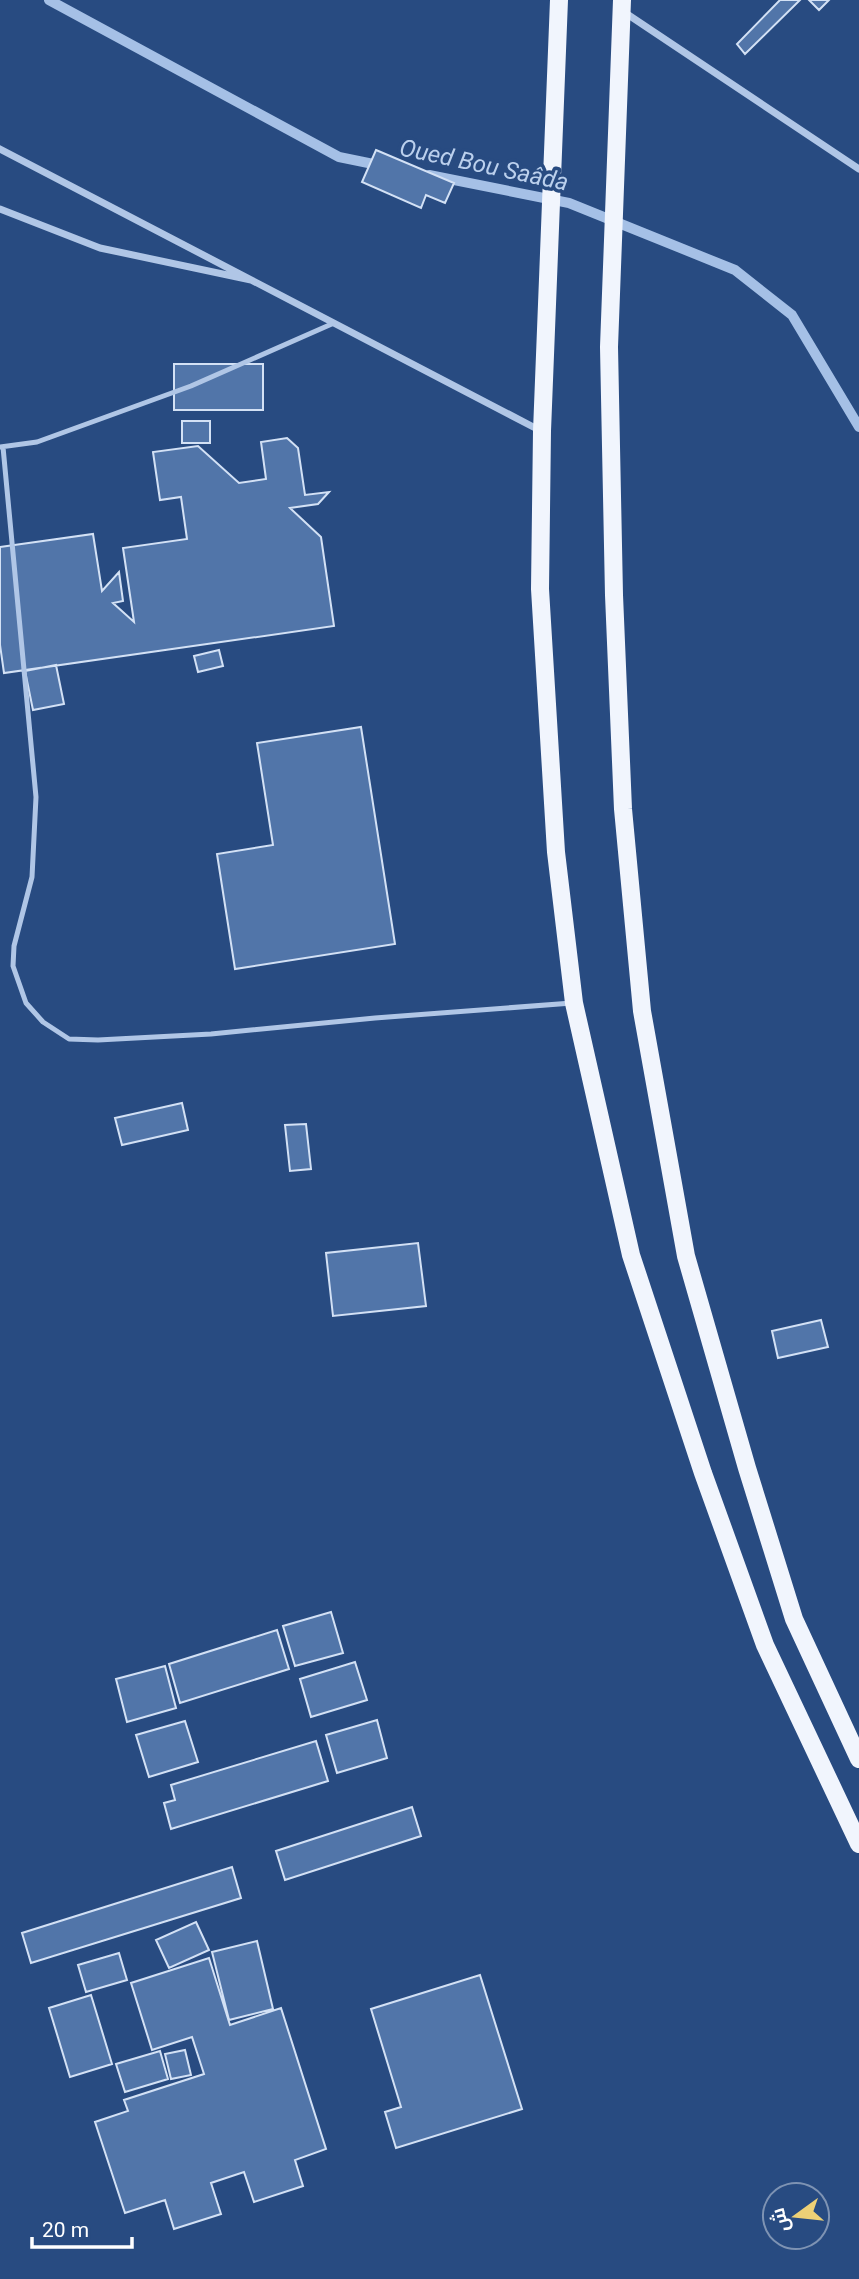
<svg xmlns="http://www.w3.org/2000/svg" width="859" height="2279" viewBox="0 0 859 2279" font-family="Roboto,Cairo,sans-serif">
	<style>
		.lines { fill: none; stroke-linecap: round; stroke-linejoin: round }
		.stream { stroke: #a5c0e6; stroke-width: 10 }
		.building { fill: #5175a9; stroke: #d3e1f5; stroke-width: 2 }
		.service { stroke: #b0c6e6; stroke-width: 5 }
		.minor { stroke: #b0c6e6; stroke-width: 7 }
		.primary { stroke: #f1f5fd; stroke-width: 18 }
		.labels { text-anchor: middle; stroke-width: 7; stroke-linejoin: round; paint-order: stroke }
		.water-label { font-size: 24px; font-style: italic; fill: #bbd0ed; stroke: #284b81 }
	</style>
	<rect width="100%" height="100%" fill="#284b81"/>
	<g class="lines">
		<!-- stream -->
		<path class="stream" d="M49 0 339 157 383 166
			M429 175 569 203 735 270 792 315 859 427"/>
	</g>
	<!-- building -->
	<path class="building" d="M780 0H800L745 54 737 44Z
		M809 0H829L819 10Z
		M376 150 454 183 445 203 426 195 421 208 362 182Z
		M174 364H263V410H174Z
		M182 421H210V443H182Z
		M287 438 298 448 305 495 329 492 318 504 290 508 321 537 334 626 4 673 0 645V547L93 534 102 591 119 572 123 601 113 603 134 622 123 548 187 539 181 497 160 500 153 452 198 446 239 483 266 479 261 442Z
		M219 650 223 666 198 672 194 656Z
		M56 665 64 704 33 710 25 671Z
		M361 727 395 944 235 969 217 854 273 845 257 743Z
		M182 1103 188 1130 122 1145 115 1118Z
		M306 1124 311 1169 290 1171 285 1125Z
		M418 1243 426 1306 333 1316 326 1253Z
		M821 1320 828 1347 778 1358 772 1331Z
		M331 1612 343 1653 295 1666 283 1626Z
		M277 1630 289 1669 180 1703 169 1664Z
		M355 1662 367 1700 311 1717 300 1679Z
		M165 1666 176 1708 127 1722 116 1679Z
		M377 1720 387 1758 337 1773 326 1735Z
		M185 1721 198 1762 149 1777 136 1735Z
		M316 1741 328 1781 171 1829 164 1803 175 1800 171 1785Z
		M412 1807 421 1836 285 1880 276 1851Z
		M232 1867 241 1898 31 1963 22 1933Z
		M196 1922 209 1950 169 1968 156 1940Z
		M257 1941 273 2009 229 2020 212 1952Z
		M119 1953 127 1980 86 1992 78 1965Z
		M209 1958 230 2025 281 2008 326 2149 295 2160 303 2186 254 2202 244 2172 211 2183 221 2214 174 2229 165 2200 125 2213 95 2122 128 2111 124 2100 204 2074 192 2037 152 2050 131 1983Z
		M480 1975 522 2109 396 2148 385 2112 401 2107 371 2009Z
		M91 1995 112 2064 70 2077 49 2008Z
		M185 2050 191 2075 171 2079 165 2054Z
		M160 2051 168 2079 125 2092 116 2064Z"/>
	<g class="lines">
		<!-- service -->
		<path class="service" d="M0 447 37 442 191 386 334 323
			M3 447 36 797 32 877 14 946 13 966 26 1003 43 1022 69 1039 98 1040 211 1034 375 1018 572 1003"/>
		<!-- minor -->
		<path class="minor" d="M624 12 859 169
			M0 149 541 431
			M0 209 100 248 251 280"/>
		<!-- primary -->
		<path class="primary" d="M559 0 542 431 540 589 556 852 574 1003 631 1255 703 1473 765 1645 859 1844
			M622 0 609 347 614 595 623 809 642 1011 686 1256 747 1468 794 1619 859 1759"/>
	</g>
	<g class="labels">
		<!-- water labels -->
		<g class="water-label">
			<text transform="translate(484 165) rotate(12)" y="8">Oued Bou Saâda</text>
		</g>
	</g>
	<!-- north arrow -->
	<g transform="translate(796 2216) rotate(255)"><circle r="33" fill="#284b81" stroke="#7e93b3" stroke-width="2"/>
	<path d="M0-5L12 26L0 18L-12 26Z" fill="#edd076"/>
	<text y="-10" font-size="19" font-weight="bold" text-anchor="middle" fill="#ffffff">ش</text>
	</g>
	<!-- scale -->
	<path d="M32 2237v10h100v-10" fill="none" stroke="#ffffff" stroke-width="3.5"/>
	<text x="42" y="2237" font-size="21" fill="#ffffff" stroke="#284b81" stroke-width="5" paint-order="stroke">20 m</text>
</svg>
